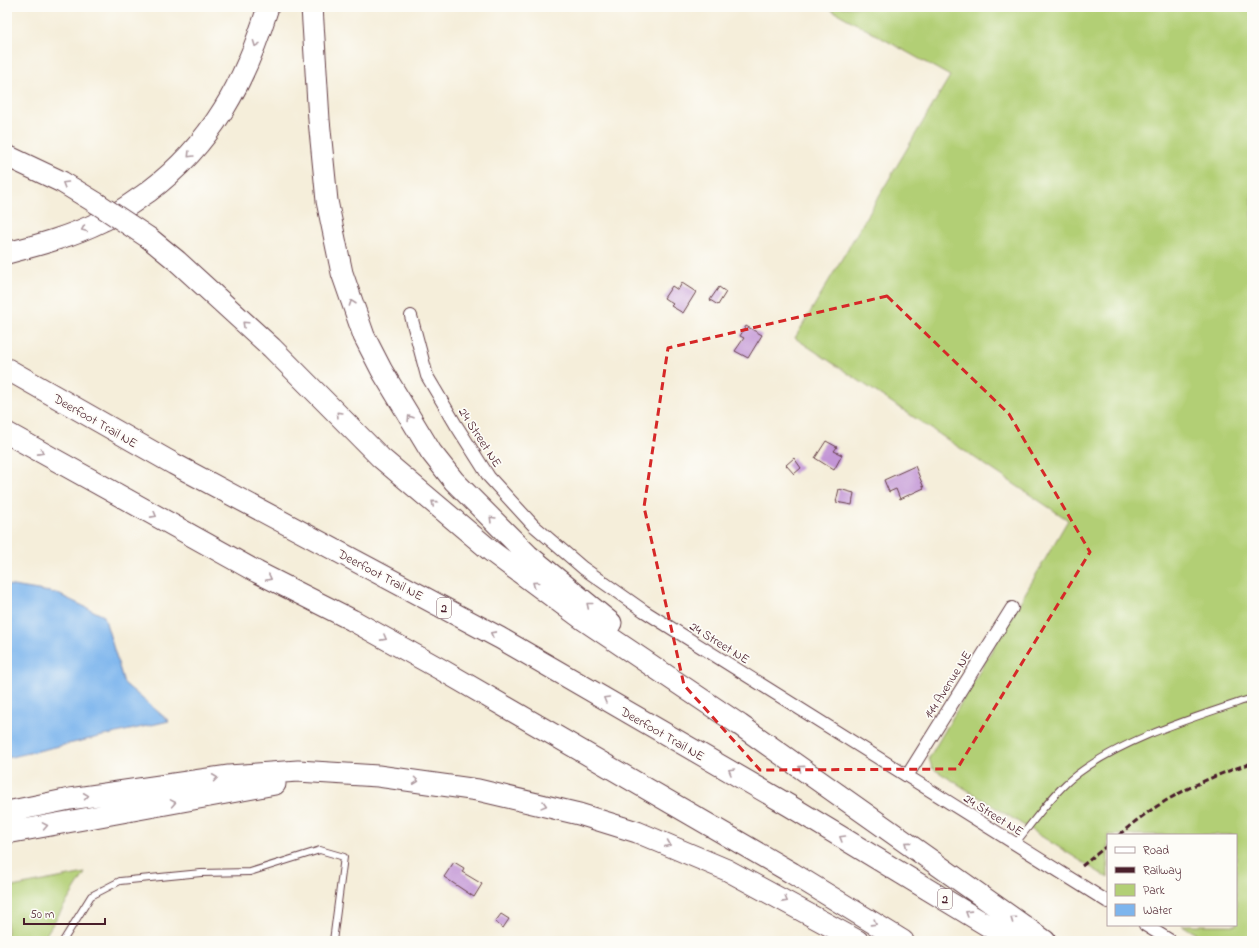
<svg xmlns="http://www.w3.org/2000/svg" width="1259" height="948" viewBox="0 0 1259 948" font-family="'Indie Flower',sans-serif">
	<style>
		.green { fill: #b2cf75; stroke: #7e7750 }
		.water { fill: #7db5ed; stroke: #646a8c }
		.building { fill: #c396d6 }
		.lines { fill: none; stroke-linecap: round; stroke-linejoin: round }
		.service-casing { stroke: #643e45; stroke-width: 8 }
		.minor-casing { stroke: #643e45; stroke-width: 14 }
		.motorway-casing { stroke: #643e45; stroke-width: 23 }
		.service { stroke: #fff; stroke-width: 6 }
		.minor { stroke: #fff; stroke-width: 12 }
		.motorway { stroke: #fff; stroke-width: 21 }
		.rail { stroke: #4a1f2b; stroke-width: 3; stroke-dasharray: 6 3; stroke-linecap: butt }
		.motorway-bridge-casing { stroke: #643e45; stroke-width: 23; stroke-linecap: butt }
		.motorway-bridge { stroke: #fff; stroke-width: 21 }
		.oneway { stroke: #ae9aa0 }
		.marked { fill: none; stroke: #d62828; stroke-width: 3; stroke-dasharray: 8 5; stroke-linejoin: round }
		.labels { text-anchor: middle; stroke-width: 3.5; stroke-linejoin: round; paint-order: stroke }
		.shield { fill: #fdfcf7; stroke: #806168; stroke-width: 1 }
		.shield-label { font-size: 12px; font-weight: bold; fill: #4a1f2b }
		.street-label { font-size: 13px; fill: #4a1f2b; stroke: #fdfcf7 }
	</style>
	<rect width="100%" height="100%" fill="#fdfcf7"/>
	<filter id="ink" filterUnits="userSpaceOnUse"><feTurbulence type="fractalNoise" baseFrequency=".025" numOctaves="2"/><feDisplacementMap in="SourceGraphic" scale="8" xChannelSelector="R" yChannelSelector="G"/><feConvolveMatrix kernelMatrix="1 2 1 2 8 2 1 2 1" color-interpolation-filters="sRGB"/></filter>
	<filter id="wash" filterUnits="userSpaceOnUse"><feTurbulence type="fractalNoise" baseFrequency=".012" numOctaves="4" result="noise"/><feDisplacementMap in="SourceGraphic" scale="16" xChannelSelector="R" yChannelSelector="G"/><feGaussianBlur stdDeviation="0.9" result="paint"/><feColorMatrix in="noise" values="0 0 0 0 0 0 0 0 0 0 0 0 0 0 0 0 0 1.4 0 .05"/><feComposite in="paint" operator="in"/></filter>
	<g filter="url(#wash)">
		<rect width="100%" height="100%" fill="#f5eeda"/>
		<!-- green -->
		<path class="green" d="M826 7H1252V941H1208L1182 925H1236V835H1108V878L932 768 929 758 1068 520 795 338 950 76Z
			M85 873 42 941H7V888Z"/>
		<!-- water -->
		<path class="water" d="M7 585 56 593 104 616 124 683 169 721 7 758Z"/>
		<g id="blocks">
			<!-- building -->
			<path class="building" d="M682 283 696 292 683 313 671 306 673 304 664 298 672 286 678 290Z
				M719 287 726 292 718 305 710 300Z
				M746 326 762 335 748 358 735 351 744 338 740 336Z
				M826 441 837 447 834 451 842 455 834 470 815 458Z
				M794 458 801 468 794 474 786 465Z
				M915 466 924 488 900 499 896 489 889 492 884 480Z
				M839 489 854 493 852 505 836 502Z
				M454 862 464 868 462 872 482 884 474 897 444 877Z
				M501 914 509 919 503 928 495 922Z"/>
		</g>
	</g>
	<g filter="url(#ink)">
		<use href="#blocks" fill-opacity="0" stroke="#643e45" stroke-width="1"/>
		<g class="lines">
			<!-- service casing -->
			<g class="service-casing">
				<path id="service" d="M1015 844C1033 822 1050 797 1071 779 1118 740 1195 717 1252 698
					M63 941 91 896 120 881 201 873 250 872 320 850 344 857 333 941"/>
			</g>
			<!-- minor casing -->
			<g class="minor-casing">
				<path id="minor" d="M411 316 427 376 456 425 489 477 533 525 583 568 644 611 1108 902
					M907 776 1012 608
					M1145 925 1171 941"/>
			</g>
			<!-- motorway casing -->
			<g class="motorway-casing">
				<path id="motorway" d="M312 7 319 120 327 201 342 273 364 336 382 371 431 452 454 481 528 555 611 623
					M7 156 62 182 98 204
					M149 238 177 261 272 348 381 458 491 551 584 620 740 725 1045 941
					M7 253C39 245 72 236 102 221 118 214 133 202 148 192 212 144 245 82 268 7
					M7 369 174 464 500 638 790 806 1013 941
					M7 433 257 572 352 620 442 670 792 873 903 941
					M7 812 70 799 229 776 298 771 378 776 478 790 579 814 637 832 727 870 858 941
					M7 833 275 784"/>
			</g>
			<!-- service -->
			<use href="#service" class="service"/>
			<!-- minor -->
			<use href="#minor" class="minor"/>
			<!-- motorway -->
			<use href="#motorway" class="motorway"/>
			<!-- rail -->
			<path class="rail" d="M1119 835C1157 801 1204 778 1252 763
				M1082 866 1108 845"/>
			<!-- motorway-bridge casing -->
			<g class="motorway-bridge-casing">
				<path id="motorway-bridge" d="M98 204 149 238"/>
			</g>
			<!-- motorway-bridge -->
			<use href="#motorway-bridge" class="motorway-bridge"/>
		</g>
		<!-- one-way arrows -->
		<defs><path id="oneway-chevron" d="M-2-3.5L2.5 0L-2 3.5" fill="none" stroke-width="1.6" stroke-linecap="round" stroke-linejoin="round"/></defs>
		<g class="oneway">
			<use href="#oneway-chevron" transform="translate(256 44) rotate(111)"/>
			<use href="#oneway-chevron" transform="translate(190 155) rotate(134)"/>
			<use href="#oneway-chevron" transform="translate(65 184) rotate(-149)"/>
			<use href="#oneway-chevron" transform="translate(84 229) rotate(157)"/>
			<use href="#oneway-chevron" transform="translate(352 303) rotate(-109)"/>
			<use href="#oneway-chevron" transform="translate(245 324) rotate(-137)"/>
			<use href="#oneway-chevron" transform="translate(339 414) rotate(-135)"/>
			<use href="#oneway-chevron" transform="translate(410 418) rotate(-122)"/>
			<use href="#oneway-chevron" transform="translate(41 452) rotate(29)"/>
			<use href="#oneway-chevron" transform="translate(434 503) rotate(-140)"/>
			<use href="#oneway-chevron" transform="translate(154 515) rotate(29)"/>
			<use href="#oneway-chevron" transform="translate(492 519) rotate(-135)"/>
			<use href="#oneway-chevron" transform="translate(269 578) rotate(27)"/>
			<use href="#oneway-chevron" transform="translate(535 584) rotate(-143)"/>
			<use href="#oneway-chevron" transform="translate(589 605) rotate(-141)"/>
			<use href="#oneway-chevron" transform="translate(493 634) rotate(-152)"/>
			<use href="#oneway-chevron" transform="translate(384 638) rotate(29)"/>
			<use href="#oneway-chevron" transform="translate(606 699) rotate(-150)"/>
			<use href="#oneway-chevron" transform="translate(801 768) rotate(-144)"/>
			<use href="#oneway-chevron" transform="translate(731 771) rotate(-150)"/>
			<use href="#oneway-chevron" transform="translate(215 778) rotate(-8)"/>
			<use href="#oneway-chevron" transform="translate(416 781) rotate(7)"/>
			<use href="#oneway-chevron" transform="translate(86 796) rotate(-8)"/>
			<use href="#oneway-chevron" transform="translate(173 803) rotate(-10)"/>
			<use href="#oneway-chevron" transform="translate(544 805) rotate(15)"/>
			<use href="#oneway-chevron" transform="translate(45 826) rotate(-10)"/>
			<use href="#oneway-chevron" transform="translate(842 838) rotate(-149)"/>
			<use href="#oneway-chevron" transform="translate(668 844) rotate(22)"/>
			<use href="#oneway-chevron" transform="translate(907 844) rotate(-144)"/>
			<use href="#oneway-chevron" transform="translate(785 900) rotate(29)"/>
			<use href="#oneway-chevron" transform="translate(968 913) rotate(-148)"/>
			<use href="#oneway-chevron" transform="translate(1013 919) rotate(-145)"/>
			<use href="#oneway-chevron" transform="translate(874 923) rotate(32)"/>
		</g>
	</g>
	<!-- marked area -->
	<path class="marked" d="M887 296 1009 414 1090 552 957 769 760 770 684 685 644 507 668 348Z"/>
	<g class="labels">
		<!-- shield labels -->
		<g class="shield">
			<rect x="437" y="598" width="14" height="20" rx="3"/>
			<rect x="938" y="889" width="14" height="20" rx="3"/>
		</g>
		<g class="shield-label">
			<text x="444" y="612">2</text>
			<text x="945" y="903">2</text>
		</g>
		<!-- street labels -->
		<g class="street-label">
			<text transform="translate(96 420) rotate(30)" y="5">Deerfoot Trail NE</text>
			<text transform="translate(481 437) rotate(57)" y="5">24 Street NE</text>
			<text transform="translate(381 574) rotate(28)" y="5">Deerfoot Trail NE</text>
			<text transform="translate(720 642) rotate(32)" y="5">24 Street NE</text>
			<text transform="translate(947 684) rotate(-58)" y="5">144 Avenue NE</text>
			<text transform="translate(663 733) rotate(30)" y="5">Deerfoot Trail NE</text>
			<text transform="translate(994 814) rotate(32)" y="5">24 Street NE</text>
		</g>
	</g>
	<!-- margin -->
	<rect width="1259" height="948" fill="none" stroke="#fdfcf7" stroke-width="24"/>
	<!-- legend -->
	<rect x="1107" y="834" width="130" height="92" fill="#fdfcf7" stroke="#b5a4a5"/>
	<rect x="1115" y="847" width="20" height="6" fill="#ffffff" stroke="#b5a4a5"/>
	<text x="1143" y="854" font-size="12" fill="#4a1f2b">Road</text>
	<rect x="1115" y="867" width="20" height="6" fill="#4a1f2b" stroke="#b5a4a5"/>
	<text x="1143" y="874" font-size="12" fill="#4a1f2b">Railway</text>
	<rect x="1115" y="884" width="20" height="12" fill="#b2cf75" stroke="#b5a4a5"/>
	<text x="1143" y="894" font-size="12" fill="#4a1f2b">Park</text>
	<rect x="1115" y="904" width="20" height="12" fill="#7db5ed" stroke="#b5a4a5"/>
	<text x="1143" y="914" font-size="12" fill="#4a1f2b">Water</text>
	<!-- scale -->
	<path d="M24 918v6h81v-6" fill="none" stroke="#4a1f2b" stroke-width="2"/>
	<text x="30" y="918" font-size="12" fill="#4a1f2b" stroke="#fdfcf7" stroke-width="3" paint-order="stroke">50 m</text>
</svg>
